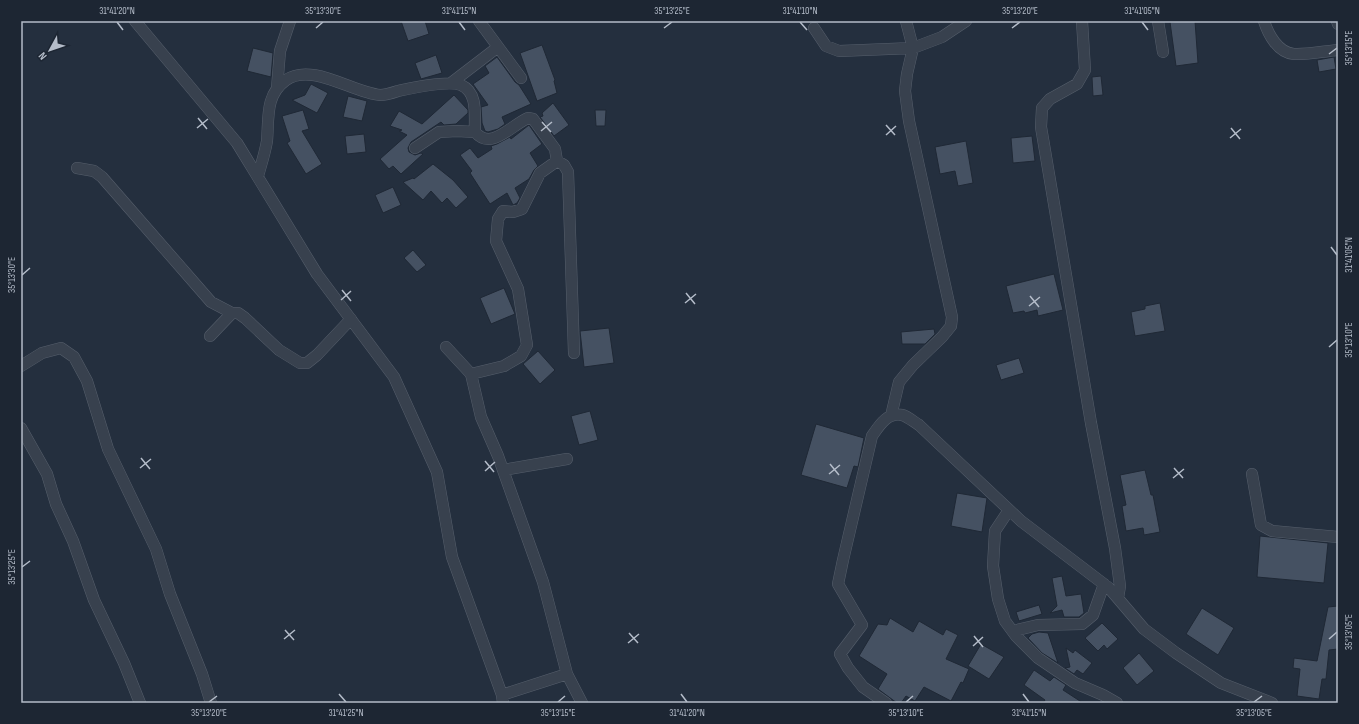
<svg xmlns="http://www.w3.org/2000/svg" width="1359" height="724" viewBox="0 0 1359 724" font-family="'Sofia Sans Condensed',sans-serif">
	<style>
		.building { fill: #455162; stroke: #1f2835 }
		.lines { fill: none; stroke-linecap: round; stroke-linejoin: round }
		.minor-casing { stroke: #565f6c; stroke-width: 12 }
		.minor { stroke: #38414e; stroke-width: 11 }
		.ticks { fill: none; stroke: #b4bcc9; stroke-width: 1.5 }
		.neatline { fill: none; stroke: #b4bcc9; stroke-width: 1.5 }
		.ticks-label { font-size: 10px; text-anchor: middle; fill: #b4bcc9 }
	</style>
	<rect width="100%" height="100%" fill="#242f3e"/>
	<!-- building -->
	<path class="building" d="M401 21H425L429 34 408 41Z
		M1184 21H1195L1198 63 1176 66 1170 22Z
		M542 45 555 80 554 81 557 93 537 101 520 53Z
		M253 48 273 53 271 77 247 71Z
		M436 55 442 73 421 79 415 63Z
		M497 57 515 82 519 85 531 104 502 117 505 124 498 129 488 132 485 131 482 123 481 107 488 105 473 84 489 73 485 66Z
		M1334 57 1336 69 1319 72 1317 60Z
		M1101 76 1103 95 1093 96 1092 77Z
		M311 84 328 93 317 113 292 100 305 95Z
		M454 95 468 110V113L456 124 444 125 441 122 411 142 408 148 409 152 415 155 421 153 423 154 401 174 393 166 389 169 380 159 407 135 399 131 402 130 390 126 399 111 422 124Z
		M348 96 367 101 362 121 343 117Z
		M553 103 569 125 554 136 540 117 543 116 542 113Z
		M303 110 309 129 302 131 322 164 306 174 287 143 290 141 282 116Z
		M595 110H606L605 126H596Z
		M529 125 542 144 530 153 538 166 534 170 529 179 515 188 520 198 517 203 513 205 507 193 490 204 470 173 472 171 460 155 470 148 478 158 492 149 491 146 497 144 510 137 511 139Z
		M364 134 366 152 347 154 345 136Z
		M1032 136 1035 161 1013 163 1011 138Z
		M966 141 973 183 958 186 955 171 940 174 935 147Z
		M433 164 453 180 468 197 456 208 447 198 442 203 431 191 423 200 403 182 413 178 414 179Z
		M393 187 401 205 383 213 375 195Z
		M413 250 426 265 417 272 404 258Z
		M1054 274 1063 310 1038 316 1037 310 1025 313 1024 311 1013 313 1006 286Z
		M504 288 515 314 491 324 480 298Z
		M1160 303 1165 331 1135 336 1131 312 1145 309V306Z
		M609 328 614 363 584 367 580 331Z
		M934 329 935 334 925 344H902L901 332Z
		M538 351 555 370 540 384 523 364Z
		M1019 358 1024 373 1001 380 996 365Z
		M590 411 598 440 579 445 571 416Z
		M816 424 864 438 858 467 854 466 847 488 801 475Z
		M1145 470 1151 495H1153L1160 532 1144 535 1143 528 1126 531 1122 506 1126 505 1120 475Z
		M957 493 987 498 982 532 951 526Z
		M1260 536 1328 543 1324 583 1257 577Z
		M1062 576 1066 596 1081 594 1084 613 1079 617H1064L1062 610 1050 613 1057 606 1052 578Z
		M1039 605 1042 614 1019 621 1016 612Z
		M1338 606V649L1329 650 1326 679H1322L1319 699 1297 696 1300 669 1293 668 1294 658 1317 661 1328 607Z
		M1202 608 1234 628 1218 655 1186 634Z
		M890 618 913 632 919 621 943 635 946 629 958 635 946 659 969 669 963 683 961 682 951 701 924 687 915 701 906 696 901 703H897L878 689 887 674 859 656 878 624 887 625Z
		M1102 623 1118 639 1107 649 1104 645 1098 651 1085 638Z
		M1039 632 1048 633 1058 663 1042 653 1028 638 1032 634Z
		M981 644 1004 657 989 679 968 666Z
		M1066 648 1073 653 1075 650 1092 663 1083 674 1077 670 1074 674 1065 668 1070 667Z
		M1139 653 1154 671 1137 685 1123 668Z
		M1034 670 1050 681 1054 677 1066 685 1063 690 1083 703H1043L1045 700 1024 685Z"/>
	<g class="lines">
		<!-- minor casing -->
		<g class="minor-casing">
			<path id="minor" d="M135 21 237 143 317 274 394 377 437 472 452 557 502 695 503 703
				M479 21 521 78
				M1082 21 1085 70 1077 84 1050 99 1042 108 1041 127 1091 423 1115 548 1120 586 1118 598
				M1158 21 1163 52
				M1264 21C1268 34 1278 53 1294 54 1306 55 1325 51 1338 50
				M1337 21 1338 24
				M814 28 826 46 839 51 913 48 942 37 966 21
				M451 83 498 47
				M277 88 280 51 290 21
				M415 148 439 132 457 131 475 132
				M77 168 94 171 102 177 211 302 232 313
				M258 176C261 165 265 153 267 141 269 118 265 95 286 80 312 62 353 93 380 95 385 95 392 93 398 91 412 88 448 80 461 85 479 93 474 117 475 132 491 151 510 126 528 118L533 119 555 149 557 161
				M210 336 232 313H238L245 318 279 350 300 363H307L317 355 351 319
				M446 347 471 374 481 417 498 456 543 582 567 674 582 703
				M21 366 42 353 61 348 74 357 87 381 108 449 156 549 170 594 202 674 211 703
				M471 374 504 366 521 356 527 345 518 289 496 241 498 219 503 211 513 212 522 209 540 173 557 161 564 165 568 172 574 353
				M891 416 899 382 913 365 942 337 951 326 952 317 909 121 905 91 907 74 913 48 906 21
				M21 428 47 474 56 504 73 541 94 600 124 663 140 703
				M503 470 567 459
				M1252 474 1261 525 1272 531 1338 537
				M1009 510 995 531 993 566 998 599 1005 621 1016 636 1038 658 1075 683 1103 695 1117 703
				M1013 631 1038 625 1082 624 1093 615 1104 584
				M502 695 567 674
				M886 703 863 687 848 668 840 654 862 625 838 584 843 560 872 436C879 426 887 412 902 415 907 416 914 422 919 425L1021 521 1109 588 1144 629 1176 653 1221 683 1272 703"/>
		</g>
		<!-- minor -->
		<use href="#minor" class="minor"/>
	</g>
	<!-- ticks -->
	<path class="ticks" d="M117 22 123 30M459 22 465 30M800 22 807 30M1142 22 1148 30M316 28 323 22M664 28 672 22M1012 28 1020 22M1329 54 1337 48M198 118 207 129M542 122 551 132M886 125 895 135M197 128 208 119M1231 128 1240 139M541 131 552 122M886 135 896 126M1230 138 1241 129M1331 247 1337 255M22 275 30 268M342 290 351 301M686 293 695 304M1030 296 1039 307M341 300 351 291M685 303 696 294M1029 306 1040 297M1329 347 1337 340M141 458 150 469M485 461 494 472M830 464 839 475M140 468 151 459M1174 468 1183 478M485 471 495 462M829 474 840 465M1173 478 1184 469M22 567 30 561M285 630 294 640M629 633 638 643M974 636 983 647M284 639 295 630M1329 639 1337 632M628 643 639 634M973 646 983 637M339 694 346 702M681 694 687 702M1023 694 1029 702M209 702 217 696M558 702 565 696M906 702 913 696M1254 702 1262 696"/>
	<!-- border -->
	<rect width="1359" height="724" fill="none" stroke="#1d2633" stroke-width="44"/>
	<!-- north arrow -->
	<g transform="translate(50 50) rotate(230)" stroke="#1d2633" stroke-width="3" paint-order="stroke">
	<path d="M0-3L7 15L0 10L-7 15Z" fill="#b4bcc9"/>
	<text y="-6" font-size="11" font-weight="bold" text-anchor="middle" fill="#b4bcc9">N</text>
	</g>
	<rect x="22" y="22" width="1315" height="680" class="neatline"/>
	<g class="ticks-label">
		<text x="117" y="14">31°41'20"N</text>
		<text x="323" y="14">35°13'30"E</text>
		<text x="459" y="14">31°41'15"N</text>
		<text x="672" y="14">35°13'25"E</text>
		<text x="800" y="14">31°41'10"N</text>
		<text x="1020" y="14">35°13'20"E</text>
		<text x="1142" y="14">31°41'05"N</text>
		<text transform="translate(1348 48) rotate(-90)" y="4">35°13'15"E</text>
		<text transform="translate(1348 255) rotate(-90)" y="4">31°41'05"N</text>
		<text transform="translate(11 275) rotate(-90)" y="4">35°13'30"E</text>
		<text transform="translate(1348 340) rotate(-90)" y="4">35°13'10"E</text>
		<text transform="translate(11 567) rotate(-90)" y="4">35°13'25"E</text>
		<text transform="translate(1348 632) rotate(-90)" y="4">35°13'05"E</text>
		<text x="209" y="716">35°13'20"E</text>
		<text x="346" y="716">31°41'25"N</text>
		<text x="558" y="716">35°13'15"E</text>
		<text x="687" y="716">31°41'20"N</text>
		<text x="906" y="716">35°13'10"E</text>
		<text x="1029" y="716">31°41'15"N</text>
		<text x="1254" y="716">35°13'05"E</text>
	</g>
</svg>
